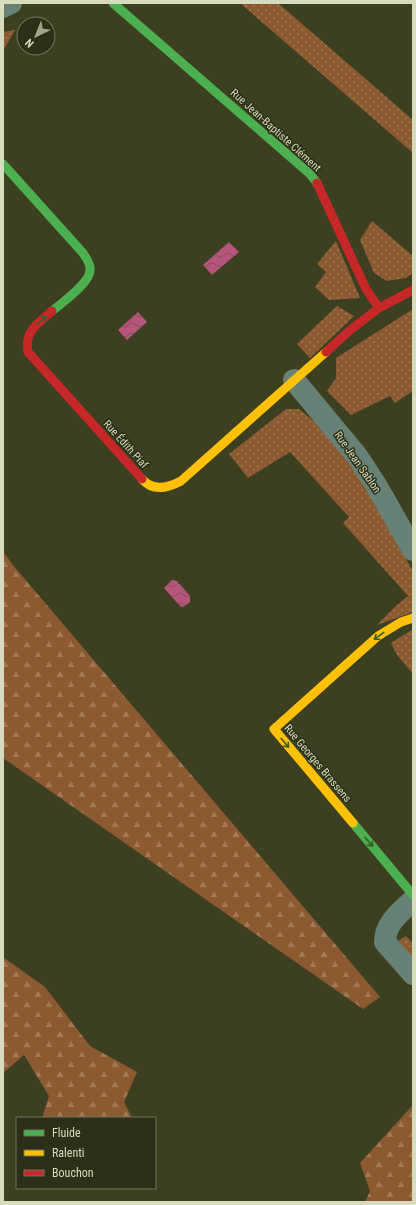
<svg xmlns="http://www.w3.org/2000/svg" width="416" height="1205" viewBox="0 0 416 1205" font-family="'Roboto Condensed',sans-serif">
	<style>
		.grass { fill: url(#grass-dots) }
		.forest { fill: url(#forest-firs) }
		.water { fill: url(#water-waves) }
		.lines { fill: none; stroke-linecap: round; stroke-linejoin: round }
		.street { stroke: #678177; stroke-width: 22 }
		.fast { stroke: #4caf50; stroke-width: 9 }
		.slow { stroke: #ffc107; stroke-width: 9 }
		.jam { stroke: #c62828; stroke-width: 9 }
		.oneway { stroke: #385c2c }
		.labels { text-anchor: middle; stroke-width: 3; stroke-linejoin: round; paint-order: stroke }
		.street-label { font-size: 11px; fill: #d7dcbf; stroke: #2d3018 }
	</style>
	<defs>
		<pattern id="grass-dots" width="8" height="8" patternUnits="userSpaceOnUse"><rect width="8" height="8" fill="#8c5a30"/><path d="M2 2h.1M6 6h.1" fill="none" stroke="#a17956" stroke-width="1.8" stroke-linecap="round"/></pattern>
		<pattern id="forest-firs" width="22" height="20" patternUnits="userSpaceOnUse"><rect width="22" height="20" fill="#8c5a30"/><path d="M5 1l3.5 6h-7zM16 11l3.5 6h-7z" fill="#a17956"/></pattern>
		<pattern id="water-waves" width="16" height="10" patternUnits="userSpaceOnUse"><rect width="16" height="10" fill="#b5557c"/><path d="M0 5q4-4 8 0t8 0" fill="none" stroke="#864d61"/></pattern>
	</defs>
	<rect width="100%" height="100%" fill="#3c3f20"/>
	<!-- grass -->
	<path class="grass" d="M240 3H278L413 120V153Z
		M15 30 3 51V32Z
		M372 221 413 256V273L406 278 387 281 374 273 360 240Z
		M336 241 360 298 329 300 315 287 326 272 317 264Z
		M337 306 354 316 310 358 297 344Z
		M413 309V391L395 403 390 396 351 415 327 391 336 378V358Z
		M286 409H299L321 427 353 466 413 571V612L377 625 396 606 408 596 343 523 349 517 290 452 248 478 229 454Z
		M413 629V674L397 655 391 643Z
		M406 936 413 943V958L398 941Z"/>
	<!-- forest -->
	<path class="forest" d="M3 551 12 564 380 997 363 1009 3 758Z
		M3 957 45 987 90 1046 137 1072 124 1102 132 1118H42L49 1096 24 1055 3 1073Z
		M413 1105V1202H365L370 1191 360 1163Z"/>
	<!-- water -->
	<path class="water" d="M229 242 239 252 212 275 203 265Z
		M138 312 147 322 127 340 118 330Z
		M172 580 177 581 190 596V602L183 607 180 606 164 588Z"/>
	<g class="lines">
		<!-- street -->
		<path class="street" d="M3 7 11 3
			M294 380 357 456 376 485 413 550
			M413 900C400 913 385 923 385 942L413 974"/>
		<!-- fast -->
		<path class="fast" d="M113 3 310 174 317 183
			M3 164 83 253C86 258 91 264 90 270 90 283 62 303 52 311
			M353 823 413 895"/>
		<!-- slow -->
		<path class="slow" d="M142 479C153 492 168 488 181 481L326 352
			M353 823 274 729 378 636 401 622 413 618"/>
		<!-- jam -->
		<path class="jam" d="M317 183 366 289 379 308
			M52 311C38 324 24 331 28 352L142 479
			M326 352 349 331 379 308 413 290"/>
	</g>
	<!-- one-way arrows -->
	<defs><path id="oneway-shaft" d="M-6 0H5M1.5-3L5.5 0L1.5 3" fill="none" stroke-width="1.6" stroke-linecap="round" stroke-linejoin="round"/></defs>
	<g class="oneway">
		<use href="#oneway-shaft" transform="translate(42 320) rotate(-41)"/>
		<use href="#oneway-shaft" transform="translate(379 636) rotate(144)"/>
		<use href="#oneway-shaft" transform="translate(285 743) rotate(50)"/>
		<use href="#oneway-shaft" transform="translate(369 842) rotate(50)"/>
	</g>
	<g class="labels">
		<!-- street labels -->
		<g class="street-label">
			<text transform="translate(276 130) rotate(42)" y="4">Rue Jean-Baptiste Clément</text>
			<text transform="translate(126 444) rotate(48)" y="4">Rue Édith Piaf</text>
			<text transform="translate(358 462) rotate(55)" y="4">Rue Jean Sablon</text>
			<text transform="translate(318 763) rotate(50)" y="4">Rue Georges Brassens</text>
		</g>
	</g>
	<!-- border -->
	<rect width="416" height="1205" fill="none" stroke="#d7dcbf" stroke-width="8"/>
	<!-- legend -->
	<rect x="16" y="1117" width="140" height="72" fill="#2d3018" stroke="#71755b"/>
	<rect x="24" y="1130" width="20" height="6" fill="#4caf50" stroke="#71755b"/>
	<text x="52" y="1137" font-size="12" fill="#d7dcbf">Fluide</text>
	<rect x="24" y="1150" width="20" height="6" fill="#ffc107" stroke="#71755b"/>
	<text x="52" y="1157" font-size="12" fill="#d7dcbf">Ralenti</text>
	<rect x="24" y="1170" width="20" height="6" fill="#c62828" stroke="#71755b"/>
	<text x="52" y="1177" font-size="12" fill="#d7dcbf">Bouchon</text>
	<!-- north arrow -->
	<g transform="translate(36 36) rotate(223)"><circle r="19" fill="#2d3018" stroke="#71755b"/>
	<path d="M0-3L7 15L0 10L-7 15Z" fill="#a1a587"/>
	<text y="-6" font-size="11" font-weight="bold" text-anchor="middle" fill="#d7dcbf">N</text>
	</g>
</svg>
